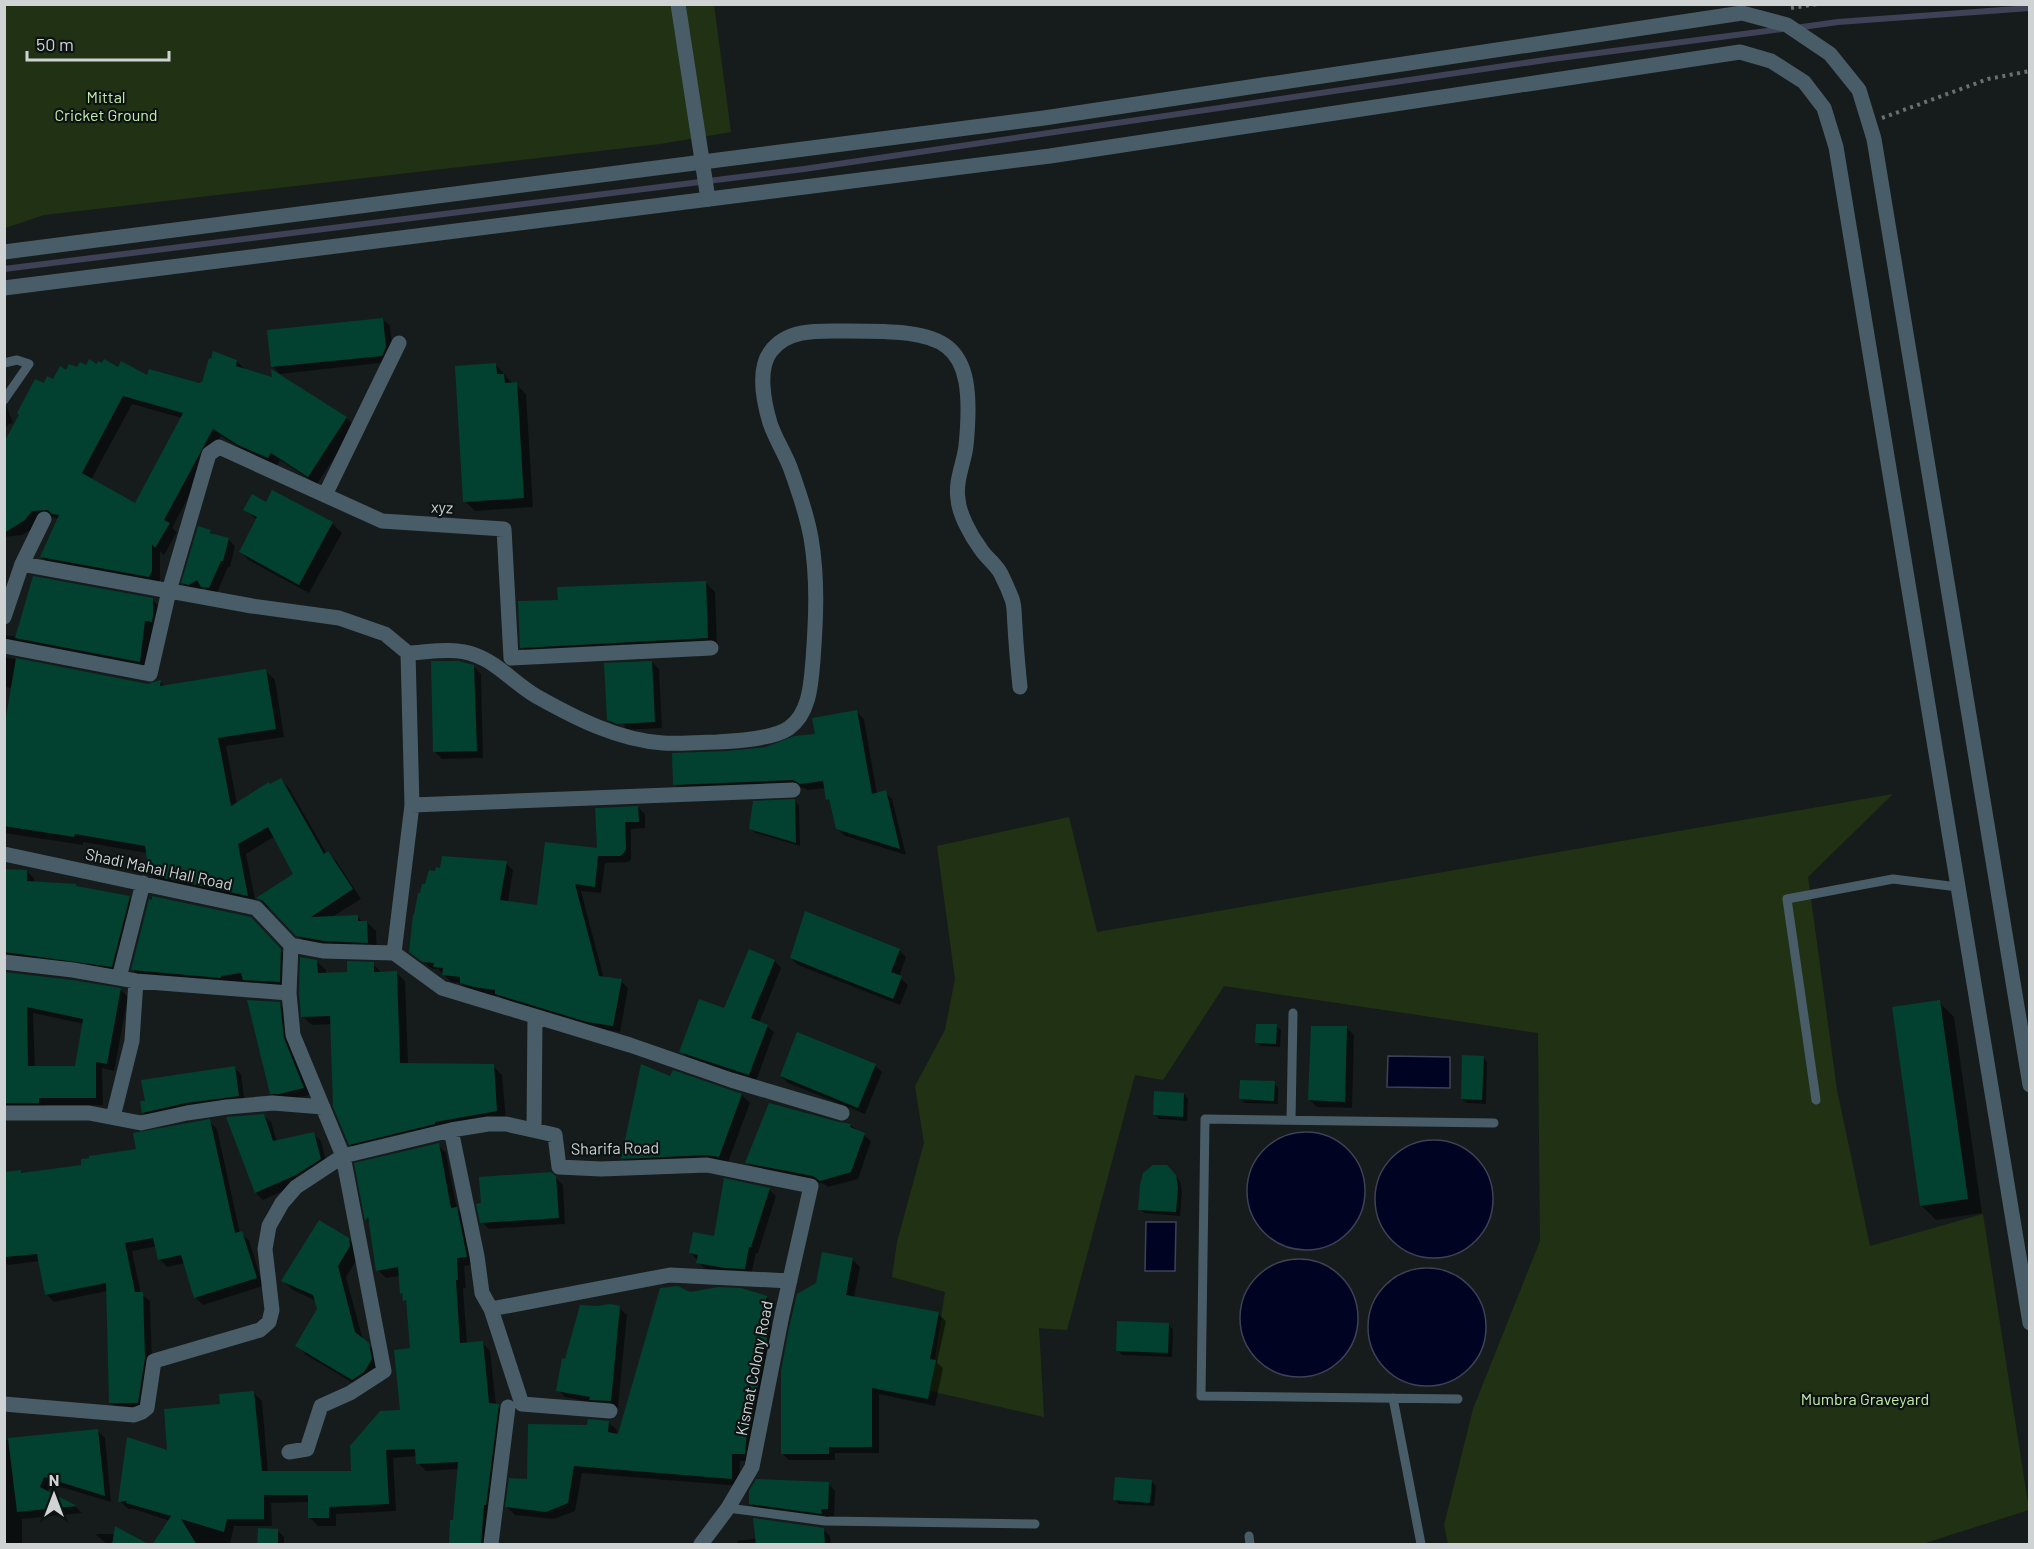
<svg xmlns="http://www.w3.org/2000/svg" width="2034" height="1549" viewBox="0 0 2034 1549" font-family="Barlow,sans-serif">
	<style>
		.green { fill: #213214 }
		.water { fill: #010322; stroke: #3f4157; stroke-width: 1.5 }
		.shadow { fill: #0007; fill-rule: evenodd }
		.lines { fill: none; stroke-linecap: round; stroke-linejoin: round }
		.stream { stroke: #3f4157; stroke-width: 6 }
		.building { fill: #02412f; fill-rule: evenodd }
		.path { stroke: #6a6f70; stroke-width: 4; stroke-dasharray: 3 4.5; stroke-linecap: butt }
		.service { stroke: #495d69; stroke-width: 9 }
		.minor { stroke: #495d69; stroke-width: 15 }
		.tertiary { stroke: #495d69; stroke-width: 15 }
		.labels { text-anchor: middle; stroke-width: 4.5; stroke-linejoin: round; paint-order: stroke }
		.park-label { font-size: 16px; fill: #c4eca9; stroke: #0d1313 }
		.street-label { font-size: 16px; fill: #cfd3d4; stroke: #0d1313 }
	</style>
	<rect width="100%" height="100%" fill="#161c1c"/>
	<!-- green -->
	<path class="green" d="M4 5H714L731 132 660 144 44 215 5 228Z
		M1893 794 1808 877 1837 1090 1870 1246 1983 1214 2029 1510 1922 1544H1448L1444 1525 1473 1409 1540 1241 1538 1033 1224 986 1163 1080 1135 1075 1067 1330 1039 1328 1044 1417 930 1391 945 1292 892 1277 897 1242 924 1143 915 1086 945 1030 955 979 937 846 1069 817 1097 932Z"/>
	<!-- water -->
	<path class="water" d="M1388 1056 1450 1057V1088L1387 1087Z
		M1247 1191a59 59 0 1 1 118 0a59 59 0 1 1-118 0Z
		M1375 1199a59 59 0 1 1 118 0a59 59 0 1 1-118 0Z
		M1146 1222H1176L1175 1271H1145Z
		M1240 1318a59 59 0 1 1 118 0a59 59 0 1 1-118 0Z
		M1368 1327a59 59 0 1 1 118 0a59 59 0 1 1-118 0Z"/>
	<!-- shadow -->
	<path class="shadow" d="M383 319 390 326 393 354 389 362 280 374 273 367Z
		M236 361 246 370 346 418 355 426 317 484 280 460 277 466 248 453 221 436 172 528 177 532 164 555 160 551V580L157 585 50 565 42 557 59 519 53 517 22 535 4 537V445L44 385 67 372 98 366 119 369 148 377 199 384ZM132 404 182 418 135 505 91 480Z
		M496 365 513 384H516L526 394 533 507 475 511 465 501Z
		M4 400 13 423 9 424 4 430Z
		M266 504 332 523 342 533 309 593 250 561 240 552 257 520 245 509Z
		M210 531 215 536 228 539 235 546 230 567H228L216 595 210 593 204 587 197 591 190 590 183 583Z
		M705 582 715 592 717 647 531 656 522 647 559 602Z
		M152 599 161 608 148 670 4 651V635L17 637Z
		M4 657 148 685 160 682 165 686 266 671 275 680 284 737 226 746 237 804 281 780 289 788 327 854 328 853 337 862 361 899 332 917 357 916 363 922H367L376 931 377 951 306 944 273 909 267 907 258 898 295 875 275 836 246 854 256 904 159 884 150 874 147 853 83 842V845L4 833V753L12 688 4 687Z
		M652 662 659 669 662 728 625 730 615 726 608 719ZM613 720 625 725 624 728 613 724Z
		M474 667 481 674 483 758 442 759 435 752Z
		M857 712 864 719 877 794 885 792 892 799 906 855 845 836 837 829 826 788 808 790 801 787 682 791 675 784 726 753 767 748 817 735Z
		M795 801 799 805 800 846 755 833 751 828Z
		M638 807 645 814V828L631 829V860L628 862 605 863 601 893 581 891 604 979 621 981 628 988 620 1032 595 1028 504 1000 499 996 482 994 468 990 461 983 451 982 438 969H432L411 951 426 886 436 872 506 863 513 870 508 902 539 906 599 850Z
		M4 869 27 871 34 878V883L77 888 129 897 136 905 119 973 4 963Z
		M257 926 285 955 289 991 142 979 133 970Z
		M899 950 906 957 899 977 908 985 900 1005 798 965 791 958Z
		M750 951 775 961 781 968 759 1023 767 1026 774 1032 756 1081 688 1058 681 1051 725 1010Z
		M316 961 326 970V974H349L373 964 382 973 396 972 405 981 408 1064 493 1066 502 1075 506 1120 359 1153 350 1144 332 1024 312 1025 302 1016Z
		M4 973 71 981 121 990 128 997 114 1071 102 1068 103 1105H46V1110L4 1107ZM33 1013 84 1024 76 1067 35 1068Z
		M1939 1002 1954 1017 1982 1213 1936 1220 1921 1205Z
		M279 1004 287 1011 290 1047 310 1095 287 1100H278L271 1093Z
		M1276 1026 1281 1030 1280 1047 1261 1046 1257 1042Z
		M1347 1028 1354 1035 1352 1108 1317 1107 1310 1100Z
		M1483 1057 1487 1062 1486 1104 1467 1103 1462 1099Z
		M875 1065 882 1072 865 1114 788 1083 781 1076Z
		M234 1067 241 1074 245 1103 150 1119 143 1112Z
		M671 1078 742 1095 750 1103 727 1165 631 1167 622 1158Z
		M1274 1083 1278 1087V1104L1245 1103 1241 1099Z
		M1184 1094 1188 1099 1187 1121 1159 1119 1154 1115Z
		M263 1115 271 1122 277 1142 314 1134 321 1141 327 1166 303 1182 263 1200 256 1193 228 1118Z
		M209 1121 217 1129 240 1233 249 1240 263 1286 203 1305 195 1297 185 1263 167 1267 159 1259 157 1246 132 1251 141 1294 150 1301 152 1366 145 1410H118L110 1402 107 1291 54 1302 46 1294 40 1261 8 1265 4 1262V1174L20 1171 23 1174 83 1166 137 1150Z
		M839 1124 851 1125 871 1141 858 1179 828 1187 822 1183 754 1169 747 1162Z
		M438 1145 446 1153 457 1209 464 1216 474 1265 464 1266 466 1288H463L467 1344 482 1342 490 1351 496 1405 506 1413 490 1544H450L454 1521 459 1469 426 1471 418 1463 417 1456 393 1458 396 1511 336 1514V1526H318L310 1518V1502L271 1503 272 1526H234L230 1544H153L170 1521 134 1509H128L120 1501 168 1452 222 1405 254 1393 262 1401 268 1472H353L401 1411 412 1349 408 1304 401 1293 400 1276 386 1278 378 1270 371 1225 367 1221 356 1164Z
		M1166 1167 1180 1181 1182 1193 1180 1216 1144 1213 1140 1209Z
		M555 1177 563 1185 565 1224 489 1229 482 1222Z
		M769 1189 776 1196 758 1253H756L751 1275 733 1274 705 1269 691 1253 715 1238Z
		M348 1239 358 1249 359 1256 346 1277 363 1340 378 1354 381 1370 363 1389 306 1355 297 1345 319 1309 316 1301 293 1290 283 1281Z
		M823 1254 853 1260 860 1267 854 1298 938 1314 946 1321 937 1363 943 1368 935 1406 879 1394V1453H835V1460H789L782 1453Z
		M690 1293 767 1297 775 1305 769 1324 778 1333 752 1461H740L739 1486 582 1473 575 1511 554 1519 515 1515 507 1507 529 1481 589 1426 608 1422 617 1430 616 1440Z
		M619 1308 627 1315 618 1408 598 1406 595 1403 565 1397 558 1390 567 1360Z
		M1169 1325 1173 1329 1172 1357 1122 1355 1117 1350Z
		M98 1431 105 1438 111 1502 51 1484 47 1493 76 1507 82 1513 22 1519V1544H4V1440Z
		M1151 1481 1156 1486 1154 1506 1119 1504 1115 1500Z
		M828 1483 835 1491 834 1516H828V1520L758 1511 750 1503Z
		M823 1529 830 1536 831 1544H738L737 1541Z
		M278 1531 284 1537V1544H259Z
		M95 1534H115L147 1544H107Z"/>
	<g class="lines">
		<!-- stream -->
		<path class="stream" d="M1795 28 1838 22 2030 8
			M4 269 804 169 1552 59 1782 29"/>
	</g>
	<!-- building -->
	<path class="building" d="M383 318 386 347 382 356 271 367 267 330Z
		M213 351 237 360 236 366 272 377 271 369 347 417 308 477 271 453 268 458 238 445 213 429 164 520 170 523 155 548 152 544V571L149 577 40 557 59 515 52 514 48 510 32 511 25 520 4 533V442L19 415 17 413 35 379 44 383 47 376 53 379 60 366 66 370 69 364 77 367 80 362 86 365 89 359 97 364 98 361 102 363 104 359 118 367 121 361 147 375 149 369 199 383 202 382 209 358 211 359ZM123 396 183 413 135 503 82 473Z
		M496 363 497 374H504L505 383 517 382 524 498 463 502 455 366Z
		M272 490 333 522 299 585 239 552 257 517 243 510 252 494 266 502Z
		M198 526 211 530 210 533 229 538 223 561H221L209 588 201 587 197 580 189 585 181 583Z
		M33 576 153 598V615L152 622 145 621 140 662 15 638Z
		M706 581 708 638 520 648 518 601 558 600 557 587Z
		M16 658 148 684 161 680 160 686 266 669 276 729 218 738 231 806 269 782 270 784 281 778 324 854 328 851 353 889 311 917 358 915V921H367L368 943 324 941 296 936 263 901 256 898 293 874 268 827 238 844 248 896 149 875 145 846 75 834 74 837 4 826V717H6Z
		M431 661H458L474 665 477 751 433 752Z
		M652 661 655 722 617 724 607 720 604 663Z
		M857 710 872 794 886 790 900 849 836 829 829 799 826 800 823 781 800 784 793 780 673 785 672 753 726 751 766 747 794 736 815 734 812 718Z
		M795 799 796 843 749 829 753 801Z
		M638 806 639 822H625L626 849 624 853 620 856H598L595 887 575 884 599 976 622 979 613 1026 587 1022 495 994V990L474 987 460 983V977L442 975 443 968 433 967 434 963 423 962 409 952 413 915H414L418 893H420L422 884H425L429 870 435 871 436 867 440 868 442 856 507 861 500 900 537 905 545 842 597 848 595 808Z
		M4 869 27 870V881L76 884V886L130 896 112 967 4 952Z
		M152 896 251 917 281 949 280 982 243 980 241 973 221 976V978L131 970 149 899 152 900Z
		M805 911 900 949 891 972 902 976 893 999 790 958Z
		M749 949 775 960 751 1018 768 1025 749 1075 679 1052 699 999 724 1008Z
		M300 957 317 960 318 973 347 972V961L374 962V972L397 971 400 1063 494 1064 497 1111 435 1122V1124L349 1145 333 1107 330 1016 301 1017 299 993Z
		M4 972 72 980 121 988 107 1064 96 1062V1098H39V1103H4ZM27 1007 83 1019 75 1066H28Z
		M247 1000 280 1002 284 1038 304 1088 279 1094H270Z
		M1940 1000 1968 1199 1920 1206 1892 1007Z
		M1256 1024H1277L1276 1044 1255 1043Z
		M1311 1026H1347L1345 1102 1308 1100Z
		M797 1032 876 1064 858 1108 780 1076Z
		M1462 1055 1484 1056 1482 1100 1461 1099Z
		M641 1064 670 1076 673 1070 742 1094 719 1157 707 1155 621 1159Z
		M235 1066 239 1096 186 1103 142 1113 140 1101H145L141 1080Z
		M1240 1080 1275 1081 1274 1101 1239 1099Z
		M1154 1091 1184 1093 1183 1117 1153 1115Z
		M769 1103 839 1122 851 1124 850 1127 865 1133 851 1172 820 1181 813 1176 745 1163Z
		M264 1114 273 1141 314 1132 321 1159 296 1175 255 1193 226 1117Z
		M210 1119 235 1233 242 1231 257 1278 194 1298 181 1255 158 1260 153 1238 125 1243 135 1292H143L145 1358 138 1403H109L106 1283 45 1295 37 1254 5 1257 4 1172 21 1170V1173L81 1165V1159L89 1158V1156L136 1149 133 1133Z
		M439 1143 451 1208 457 1207 467 1257 457 1258 458 1280H456L460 1343 483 1341 489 1403 499 1404 486 1505H484L481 1545H449L450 1520H453L458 1462 416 1464 415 1449 386 1450 389 1504 329 1507V1518H308V1495H264V1519H227L224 1532 181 1519 197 1545H152L171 1516 126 1503 127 1501 118 1502 127 1437 167 1450 164 1409 220 1404 219 1394 254 1391 262 1471H351L350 1446 380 1411 400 1410 394 1350 410 1348 406 1300 403 1301 402 1293 400 1294 398 1267 376 1271 368 1217 365 1221 354 1163Z
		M1153 1165H1167L1176 1175 1178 1187 1176 1212 1138 1210 1140 1185 1143 1173Z
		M551 1172 556 1176 559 1218 480 1223 476 1204 481 1203 479 1177Z
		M724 1178 770 1188 751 1247H749L745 1269 725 1268 696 1263 698 1255 689 1253 693 1232 714 1236Z
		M319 1220 349 1238 350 1246 338 1266 355 1332 369 1343 372 1359 364 1372 352 1380 295 1346 317 1309 313 1295 281 1281Z
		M822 1252 853 1258 846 1295 939 1312 930 1359 936 1360 928 1399 872 1388V1447H829V1454H781V1371L789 1328 797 1294 816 1283Z
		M678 1286 690 1292 718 1287 741 1288 767 1296 760 1321 770 1323 753 1411 749 1410 745 1454H732V1479L574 1466 568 1503 546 1512 505 1507 509 1478 527 1479 528 1424 587 1425 588 1419 609 1421 608 1432 618 1434 660 1288Z
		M610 1304 620 1306 611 1401 589 1400 590 1397 556 1391 562 1358 565 1359 580 1305 598 1306Z
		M1117 1321 1169 1323 1168 1353 1116 1351Z
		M98 1429 105 1496 44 1477 40 1487 77 1506 17 1512 8 1438Z
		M1115 1477 1152 1480 1150 1503 1113 1500Z
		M756 1479 829 1482 828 1509H821L822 1514 749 1504V1491Z
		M753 1518 824 1528 825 1545H756Z
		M115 1526 150 1545H112Z
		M258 1528 278 1529V1545H257Z"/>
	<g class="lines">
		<!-- path -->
		<path class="path" d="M1791 8 1818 4
			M1882 118 1988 79 2030 71"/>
		<!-- service -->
		<path class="service" d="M4 363 17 360 29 364 4 400
			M1816 1100 1787 899 1893 879 1958 887
			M1291 1120 1293 1013
			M1393 1398 1421 1544
			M1458 1399 1201 1396 1205 1119 1494 1123
			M728 1508 825 1521 1035 1524
			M1249 1536 1250 1544"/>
		<!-- minor -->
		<path class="minor" d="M678 4 708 199
			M325 495 399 343
			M22 564 252 606 339 618 385 634 408 653 412 805 394 953
			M4 617 22 564 44 519
			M4 646 150 674 169 591 209 454 219 447 382 521 504 529 511 658 711 648
			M408 653C429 652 455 647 475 655 498 663 515 684 536 696 575 718 618 740 663 743 680 744 699 742 717 742 737 741 773 739 789 728 810 713 811 683 813 660 816 619 818 579 811 538 807 515 798 489 790 467 784 452 775 438 770 423 764 403 757 369 771 351 788 328 821 331 846 331 945 331 977 335 966 446 964 463 955 481 958 499 959 514 971 536 980 548 986 558 996 564 1001 574 1005 582 1009 591 1012 599 1015 607 1014 617 1015 626 1016 646 1018 667 1020 687
			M412 805 793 790
			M4 854 256 908 291 945
			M291 945 323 951 394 953 442 988 630 1045 731 1080 842 1113
			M4 962 73 970 136 981 289 993
			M119 978 143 883
			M4 1113H89L141 1123 187 1113 227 1107 273 1103 323 1107
			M113 1117 132 1041 136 981
			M451 1130 477 1256 482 1293 491 1309 522 1404 610 1411
			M534 1130 535 1017
			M491 1309 670 1275 790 1281
			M4 1404 134 1415 142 1412 147 1408 154 1361 260 1330 269 1322 272 1310 265 1249 269 1226 282 1203 296 1187 343 1156 451 1130 488 1124H506L555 1135 559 1167 601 1169 707 1165 811 1186 782 1315 752 1467 728 1508 701 1544
			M289 1452 307 1449 321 1406 350 1393 384 1371 343 1156 293 1035 289 993 291 945
			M491 1544 508 1407"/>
		<!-- tertiary -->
		<path class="tertiary" d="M4 252 1044 118 1742 13 1787 25 1830 54 1859 90 1874 139 2030 1085
			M4 288 1050 156 1740 52 1771 61 1804 82 1824 108 1836 147 2030 1323"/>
	</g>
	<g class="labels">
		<!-- park labels -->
		<g class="park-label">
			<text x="106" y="103">Mittal<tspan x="106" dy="18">Cricket Ground</tspan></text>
			<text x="1865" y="1405">Mumbra Graveyard</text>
		</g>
		<!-- street labels -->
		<g class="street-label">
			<text transform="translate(442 507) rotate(3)" y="6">xyz</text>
			<text transform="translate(159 869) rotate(12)" y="6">Shadi Mahal Hall Road</text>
			<text transform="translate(615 1148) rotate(-1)" y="6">Sharifa Road</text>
			<text transform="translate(754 1368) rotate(-79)" y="6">Kismat Colony Road</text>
		</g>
	</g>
	<!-- border -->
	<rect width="2034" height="1549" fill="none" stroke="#cfd3d4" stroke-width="12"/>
	<!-- north arrow -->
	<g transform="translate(54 1495)" stroke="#0d1313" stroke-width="4.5" paint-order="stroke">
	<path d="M0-4.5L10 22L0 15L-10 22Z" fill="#cfd3d4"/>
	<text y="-9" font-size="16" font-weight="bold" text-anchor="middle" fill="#cfd3d4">N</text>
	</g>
	<!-- scale -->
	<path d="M27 51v9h142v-9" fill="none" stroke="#cfd3d4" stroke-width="3"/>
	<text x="36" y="51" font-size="18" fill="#cfd3d4" stroke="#0d1313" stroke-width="4.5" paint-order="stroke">50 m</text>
</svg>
